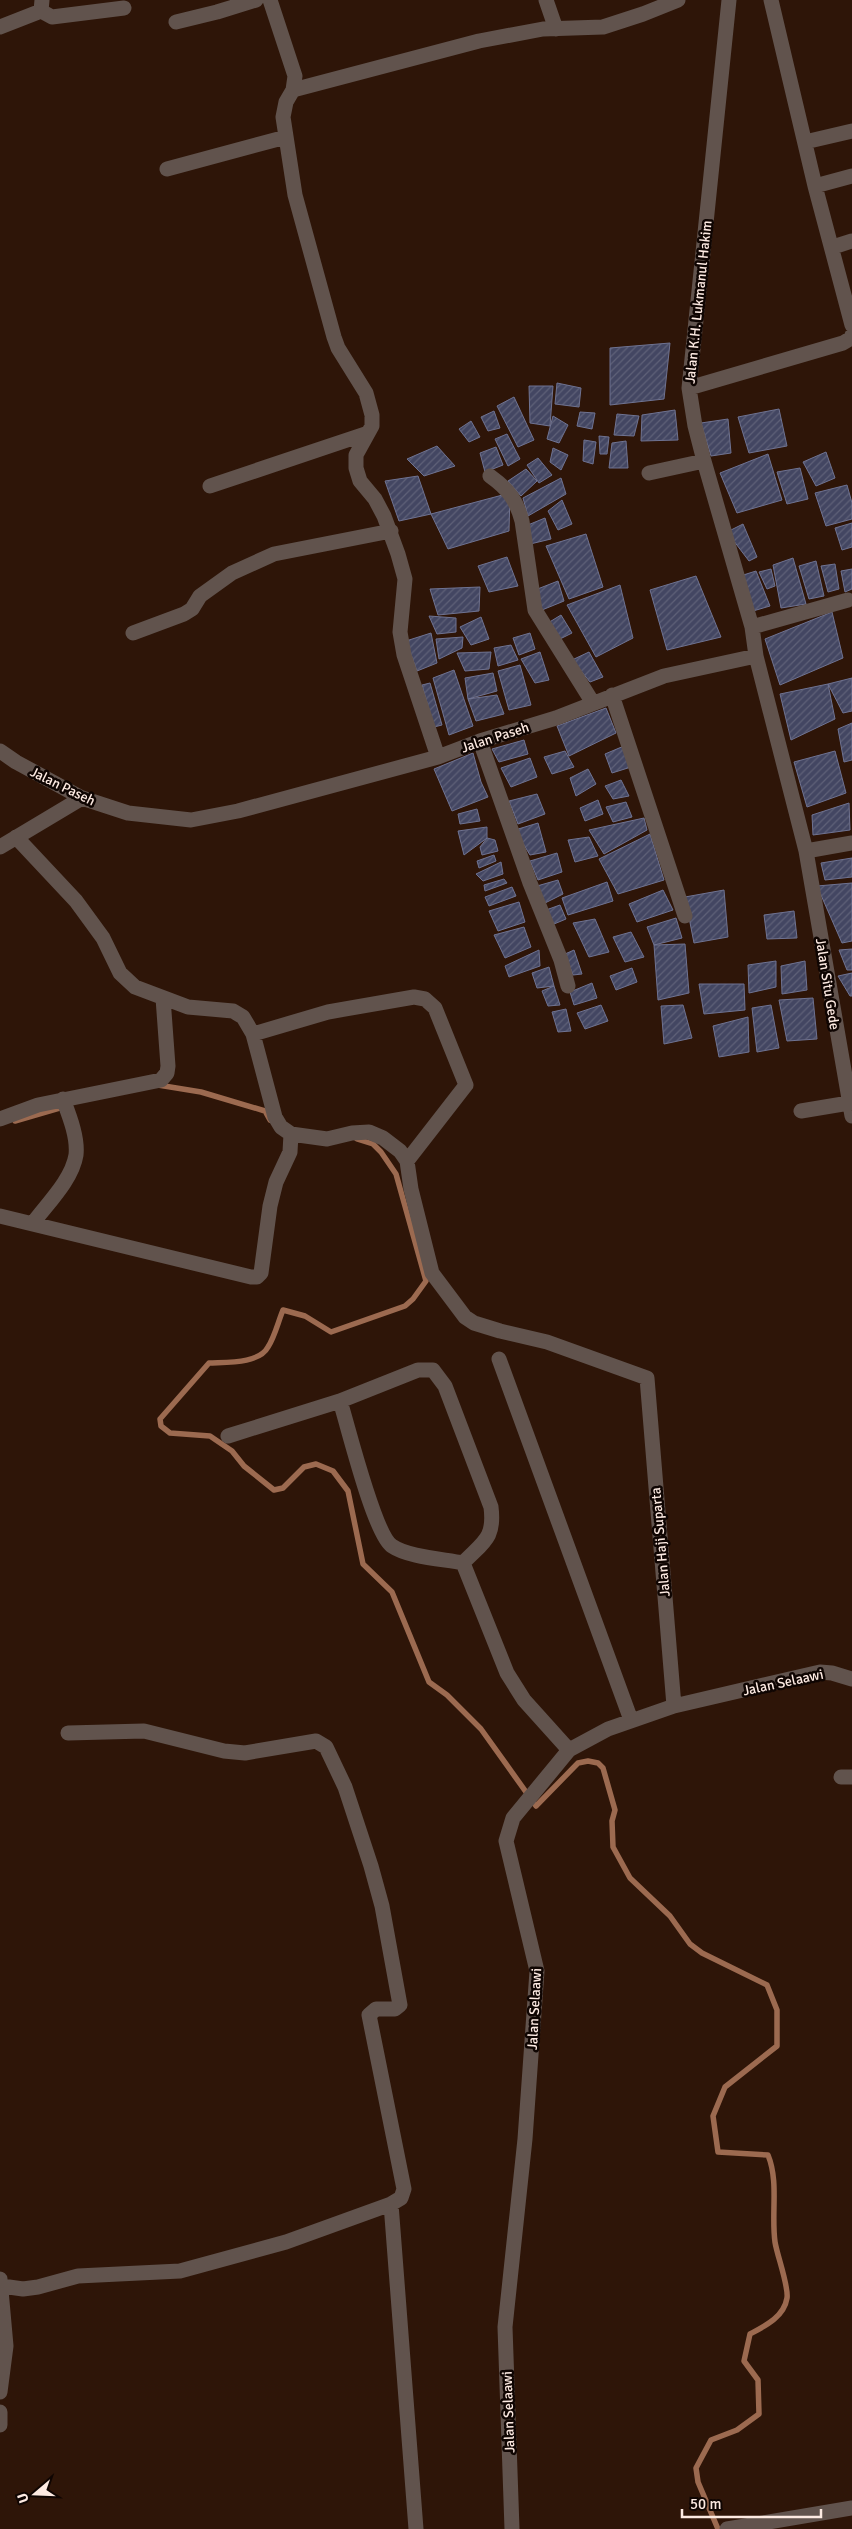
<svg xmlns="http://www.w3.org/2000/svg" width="852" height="2529" viewBox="0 0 852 2529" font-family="Signika,sans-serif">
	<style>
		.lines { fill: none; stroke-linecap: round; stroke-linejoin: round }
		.stream { stroke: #9c6a50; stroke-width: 5.5 }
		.building { fill: url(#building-hatch); stroke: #6f7392 }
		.minor { stroke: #61534d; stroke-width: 15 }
		.labels { text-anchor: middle; stroke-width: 5; stroke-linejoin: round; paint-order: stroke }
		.street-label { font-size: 14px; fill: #fdeae2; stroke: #0f0502 }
	</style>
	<defs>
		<pattern id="building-hatch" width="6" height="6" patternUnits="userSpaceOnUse" patternTransform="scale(1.25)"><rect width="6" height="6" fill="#434662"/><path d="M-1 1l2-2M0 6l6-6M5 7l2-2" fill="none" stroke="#5f6178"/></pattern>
	</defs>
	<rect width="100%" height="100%" fill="#2e1508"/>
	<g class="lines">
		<!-- stream -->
		<path class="stream" d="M158 1085 201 1092 265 1111 270 1120
			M15 1121 63 1107
			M357 1139 373 1144 381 1152 396 1174 426 1281 413 1299 405 1306 331 1332 305 1316 283 1310C278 1322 275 1336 268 1347 259 1364 226 1362 209 1363L160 1419 161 1426 170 1433 210 1436 232 1451 244 1466 274 1490 283 1488 304 1467 316 1464 333 1471 348 1491 363 1564 392 1592 429 1682 447 1695 481 1729 536 1806 578 1763 588 1761 598 1763 603 1768 615 1810 612 1821 613 1847 630 1878 670 1916 690 1944 702 1953 767 1985 777 2010V2046L725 2087 713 2116 718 2152 768 2155C779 2182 771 2213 775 2242 777 2255 789 2287 787 2298 784 2317 765 2326 750 2334L744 2361 758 2380 759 2414 737 2430 711 2440 696 2468 698 2482 718 2529"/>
	</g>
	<!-- building -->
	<path class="building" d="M670 343 664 399 610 405V348Z
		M557 383 581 388 579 407 555 404Z
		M529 386H553L550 426 530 423Z
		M514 397 534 440 518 447 497 406Z
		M779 409 787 446 749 453 738 417Z
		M675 410 678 440 641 441 642 415Z
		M494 411 500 428 488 431 481 417Z
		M580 412 595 413 592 429 577 426Z
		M617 414 639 416 634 436 614 435Z
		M553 416 568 425 559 443 547 439Z
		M728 419 731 453 711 456 701 423Z
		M471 421 480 437 469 442 459 429Z
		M507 434 520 459 508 466 495 439Z
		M599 436 609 437 607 454H600Z
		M584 440 596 442 593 464 583 461Z
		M626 441 628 468H609L612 443Z
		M437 446 455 466 424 476 407 459Z
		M496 447 503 465 485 472 480 453Z
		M553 448 568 455 561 470 550 462Z
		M826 452 835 478 816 486 803 462Z
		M768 454 782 500 737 513 720 473Z
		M538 458 552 475 539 483 527 465Z
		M800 468 808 499 787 504 777 472Z
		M526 469 537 481 521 496 508 481Z
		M418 476 431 514 399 521 385 481Z
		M561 478 566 494 528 516 523 498Z
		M847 485 852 503V519L826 526 815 493Z
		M510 493 509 531 448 549 431 514Z
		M562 500 572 524 558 530 548 511Z
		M545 518 551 539 526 545 523 527Z
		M852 523V547L842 550 835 528Z
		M743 524 757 557 749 561 727 532Z
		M586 534 603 587 569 599 546 546Z
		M507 557 518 586 489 592 478 566Z
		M793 558 806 604 781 608 773 565Z
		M816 561 824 596 809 599 799 566Z
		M835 564 839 589 828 592 821 566Z
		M771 569 775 586 767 589 759 572Z
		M852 569V589L845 592 841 571Z
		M756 571 770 606 753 611 737 577Z
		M696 576 721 637 667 650 650 590Z
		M558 581 564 601 542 610 535 590Z
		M620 585 633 638 596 657 567 605Z
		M480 587 479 611 438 615 430 589Z
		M832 612 843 658 780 685 765 639Z
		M561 615 572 633 560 639 543 626Z
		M429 616 456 618V632L437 634Z
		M481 617 489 639 471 645 460 627Z
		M431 633 437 663 417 671 406 641Z
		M530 633 535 649 519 655 513 638Z
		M463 637 462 648 439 659 436 639Z
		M511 645 518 660 498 666 494 648Z
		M491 652 489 669 465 671 457 653Z
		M540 652 549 680 535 683 521 659Z
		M589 652 603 677 590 682 572 660Z
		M520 665 531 705 509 710 498 671Z
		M454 670 473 726 449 735 433 678Z
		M493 673 497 691 468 699 465 678Z
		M852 678V711L843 713 828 684Z
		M430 683 442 725 434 727 422 685Z
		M828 684 835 719 791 740 780 694Z
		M497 695 504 714 476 721 468 699Z
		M606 708 616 733 569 756 557 726Z
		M852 723V760L844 762 838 729Z
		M524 740 528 754 499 762 492 749Z
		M624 746 631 767 612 773 605 754Z
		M565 751 574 767 552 774 544 757Z
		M835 751 846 793 807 807 794 762Z
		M473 753 481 782 488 797 452 811 434 769Z
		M530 758 537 777 511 787 501 768Z
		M588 769 596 784 576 796 570 778Z
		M621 780 629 796 613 799 605 786Z
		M537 794 545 814 518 824 509 801Z
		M598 800 603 814 585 821 580 808Z
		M626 802 632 817 613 822 606 807Z
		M849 803 850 830 813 835 812 815Z
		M477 809 480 821 460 824 458 814Z
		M644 818 647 830 604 854 589 830Z
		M538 823 546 852 530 855 515 830Z
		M487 827V838L464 855 458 831Z
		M650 834 664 880 618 894 599 859Z
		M589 837 598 856 575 862 568 840Z
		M487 838 495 840 498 851 482 855 480 847Z
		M557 853 562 872 538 880 530 861Z
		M494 855 496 861 479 868 477 861Z
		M852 858V877L825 880 821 863Z
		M501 862 503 874 483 881 476 874Z
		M504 879 507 883 485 891 484 885Z
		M558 880 563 894 543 904 537 886Z
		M607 882 613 901 568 915 562 898Z
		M852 883V941L842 943 817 886Z
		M512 887 516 896 489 906 485 897Z
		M663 890 673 910 637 922 629 904Z
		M724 890 728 937 694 943 685 897Z
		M519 902 525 922 498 931 489 911Z
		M560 905 566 919 554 924 546 910Z
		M794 911 797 938 767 939 764 915Z
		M676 918 682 938 654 945 647 927Z
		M595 919 609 952 589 957 573 923Z
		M524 927 531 947 505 958 494 935Z
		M631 932 644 957 625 962 613 937Z
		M685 944 689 993 658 1000 654 945Z
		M852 949V970H847L839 950Z
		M539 950 540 966 509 977 505 966Z
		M574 950 582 974 573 975 565 954Z
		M776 961V987L749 993 748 965Z
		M805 961 807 990 782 994 781 966Z
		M549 967 554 986 537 988 532 973Z
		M632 968 637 982 616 990 610 976Z
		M852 973V996H850L838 976Z
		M592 983 597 998 574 1005 570 992Z
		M699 984H744L745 1010 704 1014Z
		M554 986 560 1005 548 1006 542 991Z
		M813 998 817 1039 787 1041 779 1000Z
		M601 1005 608 1021 585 1029 577 1013Z
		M683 1005 692 1038 664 1044 661 1006Z
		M771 1005 779 1048 757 1052 752 1008Z
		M566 1009 571 1031 558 1032 552 1012Z
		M748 1017 749 1052 719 1057 713 1026Z"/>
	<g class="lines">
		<!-- minor -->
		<path class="minor" d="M270 0 295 76 293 90 286 102 283 117 295 195 334 337 338 348 366 393 372 415V426L356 455V468L360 481 375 499 384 516 398 554 405 579 400 632 404 655 438 757
			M546 0 556 29
			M729 0 689 388 695 426 704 461 752 627 756 656
			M771 0 815 186 852 325
			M41 11 52 17 124 8
			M176 22 217 12 256 0
			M0 27 41 11 42 0
			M293 90 479 41 543 29 603 27 643 14 678 0
			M805 142 852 131
			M167 169 286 137
			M815 186 852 176
			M833 247 852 241
			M689 388 843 343 851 338 852 335
			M649 473 704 461
			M490 476C508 489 516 499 522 521L535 610 593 703
			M210 486 368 433
			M752 627 848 600
			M133 633 184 614 192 609 200 596 232 573 274 554 391 531
			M612 695 685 916
			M480 741 530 883 561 960 568 986
			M0 751 16 762 82 798 128 813 191 820 238 811 438 757 480 741 556 718 664 676 756 656 806 851 852 843
			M16 837 76 901 103 938 120 973 135 987 188 1007 233 1011 243 1017 253 1034
			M0 847 82 798
			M806 851 852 1116
			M801 1111 849 1103
			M0 1119 38 1105 161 1080 167 1073 168 1066 163 998
			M407 1161 466 1085 435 1008 425 999 414 997 328 1012 253 1034 275 1117 281 1127 291 1134 327 1139 352 1133 369 1132 383 1138 400 1151 407 1161 411 1189 432 1273 465 1317 474 1323 500 1331 547 1342 647 1378 674 1706
			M0 1216 251 1277H257L261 1273 270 1206 276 1182 290 1152 291 1134
			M33 1223C47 1204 72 1180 76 1155 78 1137 69 1115 63 1099
			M499 1359 631 1720
			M340 1401C348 1426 374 1534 392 1546 408 1557 442 1559 463 1563L507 1673 524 1700 569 1750
			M228 1436 340 1401 418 1370H433L445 1386 491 1507C495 1539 483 1542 463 1563
			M841 1777H852
			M391 2204 416 2529
			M0 2279 6 2346 0 2392
			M2 2286 23 2289 38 2287 78 2276 180 2271 286 2242 391 2204 401 2198 404 2189 369 2015 376 2009H395L400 2005 382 1906 371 1866 345 1787 326 1747 316 1741 245 1753 224 1751 144 1731 68 1733
			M0 2412V2425
			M512 2529 505 2327 525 2139 537 1971 506 1841 513 1818 569 1750 608 1729 674 1706 820 1672 832 1673 852 1679
			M727 2529 852 2508"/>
	</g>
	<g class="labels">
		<!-- street labels -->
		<g class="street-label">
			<text transform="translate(698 302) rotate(-84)" y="5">Jalan K.H. Lukmanul Hakim</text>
			<text transform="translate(495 737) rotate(-18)" y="5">Jalan Paseh</text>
			<text transform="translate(63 786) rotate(26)" y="5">Jalan Paseh</text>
			<text transform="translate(828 984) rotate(81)" y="5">Jalan Situ Gede</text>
			<text transform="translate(660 1542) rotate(-95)" y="5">Jalan Haji Suparta</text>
			<text transform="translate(783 1682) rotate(-12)" y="5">Jalan Selaawi</text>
			<text transform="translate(534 2009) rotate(-87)" y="5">Jalan Selaawi</text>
			<text transform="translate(508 2412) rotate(-92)" y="5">Jalan Selaawi</text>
		</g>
	</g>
	<!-- north arrow -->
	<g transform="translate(35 2494) rotate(251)" stroke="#0f0502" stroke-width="4" paint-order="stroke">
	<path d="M0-4L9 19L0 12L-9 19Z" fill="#fdeae2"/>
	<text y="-8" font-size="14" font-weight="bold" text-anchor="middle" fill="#fdeae2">U</text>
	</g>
	<!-- scale -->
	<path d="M682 2509v8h139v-8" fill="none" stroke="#fdeae2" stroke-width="2.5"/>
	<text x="690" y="2509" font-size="15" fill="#fdeae2" stroke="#0f0502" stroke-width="4" paint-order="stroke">50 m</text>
</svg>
